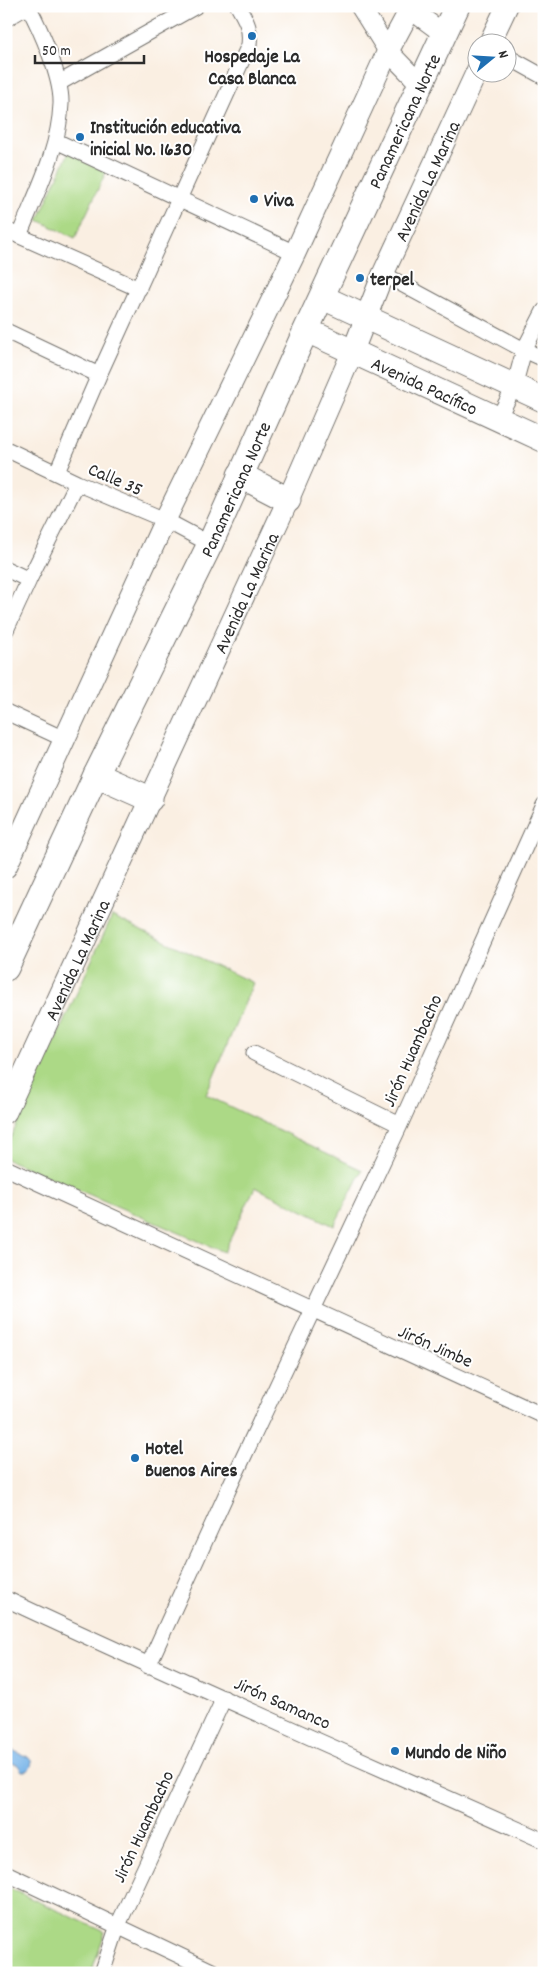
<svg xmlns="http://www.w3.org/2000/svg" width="550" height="1979" viewBox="0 0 550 1979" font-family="Dekko,sans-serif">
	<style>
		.green { fill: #acd986; stroke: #6c8258 }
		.water { fill: #76b3e8; stroke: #506f8a }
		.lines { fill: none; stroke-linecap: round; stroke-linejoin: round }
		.minor-casing { stroke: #73706b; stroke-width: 17 }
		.tertiary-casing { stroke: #73706b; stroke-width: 21 }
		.secondary-casing { stroke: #73706b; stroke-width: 23 }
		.primary-casing { stroke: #73706b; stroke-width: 26 }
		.trunk-casing { stroke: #73706b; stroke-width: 27 }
		.minor { stroke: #fff; stroke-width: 15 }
		.tertiary { stroke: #fff; stroke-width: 19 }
		.secondary { stroke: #fff; stroke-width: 21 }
		.primary { stroke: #fff; stroke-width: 24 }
		.trunk { stroke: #fff; stroke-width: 25 }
		.poi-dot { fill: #1f6fb2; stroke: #fff; stroke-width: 2 }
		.labels { text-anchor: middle; stroke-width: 4; stroke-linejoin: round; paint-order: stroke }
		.poi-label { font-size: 19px; font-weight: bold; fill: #2b2b2b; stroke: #fff; text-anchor: start }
		.street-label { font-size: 19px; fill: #2b2b2b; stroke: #fff }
	</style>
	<rect width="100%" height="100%" fill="#fff"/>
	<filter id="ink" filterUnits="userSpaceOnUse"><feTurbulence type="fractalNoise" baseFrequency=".02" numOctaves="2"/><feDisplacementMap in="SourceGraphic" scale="10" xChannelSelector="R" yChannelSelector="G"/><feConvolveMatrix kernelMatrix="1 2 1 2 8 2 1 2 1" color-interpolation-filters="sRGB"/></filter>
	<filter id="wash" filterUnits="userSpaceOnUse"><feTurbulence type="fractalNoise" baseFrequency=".0096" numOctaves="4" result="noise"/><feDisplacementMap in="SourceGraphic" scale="20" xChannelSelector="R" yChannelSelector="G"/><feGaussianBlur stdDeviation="1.12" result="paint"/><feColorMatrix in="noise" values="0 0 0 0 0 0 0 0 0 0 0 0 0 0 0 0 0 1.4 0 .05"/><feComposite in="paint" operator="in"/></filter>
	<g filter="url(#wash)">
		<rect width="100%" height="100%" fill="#faefe2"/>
		<!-- green -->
		<path class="green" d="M69 152 107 170 75 238 38 220Z
			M112 916 253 983 206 1095 362 1170 334 1226 255 1187 224 1252 6 1159V1148Z
			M6 1887 105 1932 91 1973H6Z"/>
		<!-- water -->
		<path class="water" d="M14 1751 28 1757 32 1762C31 1769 29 1771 22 1771L17 1764 6 1763V1752Z"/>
	</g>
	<g filter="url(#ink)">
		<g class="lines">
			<!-- minor casing -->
			<g class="minor-casing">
				<path id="minor" d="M6 19 28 6
					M508 57 544 77
					M59 83 196 6
					M56 141 295 253
					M6 230 139 289
					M19 236C36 193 59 151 61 104 62 78 41 30 28 6
					M383 274 524 350 544 359
					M6 331 99 375
					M498 419 514 387 524 350 544 311
					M6 449 77 483 165 520 210 544
					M57 472 99 375 249 45C251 27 246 21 238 6
					M6 569 29 580
					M6 630 29 580 77 483
					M6 712 64 739
					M254 1053 400 1125
					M6 1168 544 1416
					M6 1599C184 1683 365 1761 544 1841
					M148 1666 235 1475 400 1125 544 805
					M6 1873 216 1973
					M102 1973 118 1925 224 1698"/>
			</g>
			<!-- tertiary casing -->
			<g class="tertiary-casing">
				<path id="tertiary" d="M360 6 388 51 421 85
					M406 6 444 34"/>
			</g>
			<!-- secondary casing -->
			<g class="secondary-casing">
				<g id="secondary">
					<path d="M490 42 507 6"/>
					<path d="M6 867 165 520 295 253 388 51 412 6"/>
					<path id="s1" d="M6 1112 288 500 352 353 383 274 478 69"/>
				</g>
			</g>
			<!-- primary casing -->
			<g class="primary-casing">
				<g id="primary">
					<path d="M322 297 544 400"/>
					<path id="s2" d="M306 330 544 440"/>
				</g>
			</g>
			<!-- trunk casing -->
			<g class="trunk-casing">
				<g id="trunk">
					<path d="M240 475 288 500"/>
					<path d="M96 775 150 799"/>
					<path id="s3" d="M6 968 96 775 210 544 306 330 457 6"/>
				</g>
			</g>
			<!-- minor -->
			<use href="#minor" class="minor"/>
			<!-- tertiary -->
			<use href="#tertiary" class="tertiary"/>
			<!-- secondary -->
			<use href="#secondary" class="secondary"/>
			<!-- primary -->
			<use href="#primary" class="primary"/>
			<!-- trunk -->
			<use href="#trunk" class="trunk"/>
		</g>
	</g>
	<!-- markers -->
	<g class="poi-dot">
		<circle cx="252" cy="36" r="5"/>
		<circle cx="80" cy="137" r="5"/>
		<circle cx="254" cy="199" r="5"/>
		<circle cx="360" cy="278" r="5"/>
		<circle cx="135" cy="1458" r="5"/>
		<circle cx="395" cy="1751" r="5"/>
	</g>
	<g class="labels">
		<!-- poi labels -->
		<g class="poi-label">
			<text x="252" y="62" text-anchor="middle">Hospedaje La<tspan x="252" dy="22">Casa Blanca</tspan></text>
			<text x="90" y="133">Institución educativa<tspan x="90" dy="22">inicial No. 1630</tspan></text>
			<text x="264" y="206">Viva</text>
			<text x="370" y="285">terpel</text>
			<text x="145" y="1454">Hotel<tspan x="145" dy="22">Buenos Aires</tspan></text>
			<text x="405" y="1758">Mundo de Niño</text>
		</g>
		<!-- street labels -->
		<g class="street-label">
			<text dy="7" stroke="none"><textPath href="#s3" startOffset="936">Panamericana Norte</textPath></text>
			<text dy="7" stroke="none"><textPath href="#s1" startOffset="1022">Avenida La Marina</textPath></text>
			<text dy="7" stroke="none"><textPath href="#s2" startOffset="131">Avenida Pacífico</textPath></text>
			<text transform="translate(116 478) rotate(23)" y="7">Calle 35</text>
			<text dy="7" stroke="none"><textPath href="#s3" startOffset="531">Panamericana Norte</textPath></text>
			<text dy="7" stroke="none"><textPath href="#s1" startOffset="572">Avenida La Marina</textPath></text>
			<text dy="7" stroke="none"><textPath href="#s1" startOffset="168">Avenida La Marina</textPath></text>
			<text transform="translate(411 1050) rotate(-66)" y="7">Jirón Huambacho</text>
			<text transform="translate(436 1345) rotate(24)" y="7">Jirón Jimbe</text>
			<text transform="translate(283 1702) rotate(24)" y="7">Jirón Samanco</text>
			<text transform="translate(142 1826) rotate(-65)" y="7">Jirón Huambacho</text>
		</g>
	</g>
	<!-- margin -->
	<rect width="550" height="1979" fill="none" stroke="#fff" stroke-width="25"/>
	<!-- north arrow -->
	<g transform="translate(492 58) rotate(72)"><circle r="24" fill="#ffffff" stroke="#aaaaaa"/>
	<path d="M0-4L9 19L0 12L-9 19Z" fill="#1f6fb2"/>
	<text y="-8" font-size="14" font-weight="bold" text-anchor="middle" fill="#2b2b2b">N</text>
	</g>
	<!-- scale -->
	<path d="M35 55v8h109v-8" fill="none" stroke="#2b2b2b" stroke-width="2.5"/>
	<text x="42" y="55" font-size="15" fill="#2b2b2b" stroke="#ffffff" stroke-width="4" paint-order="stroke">50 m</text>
</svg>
